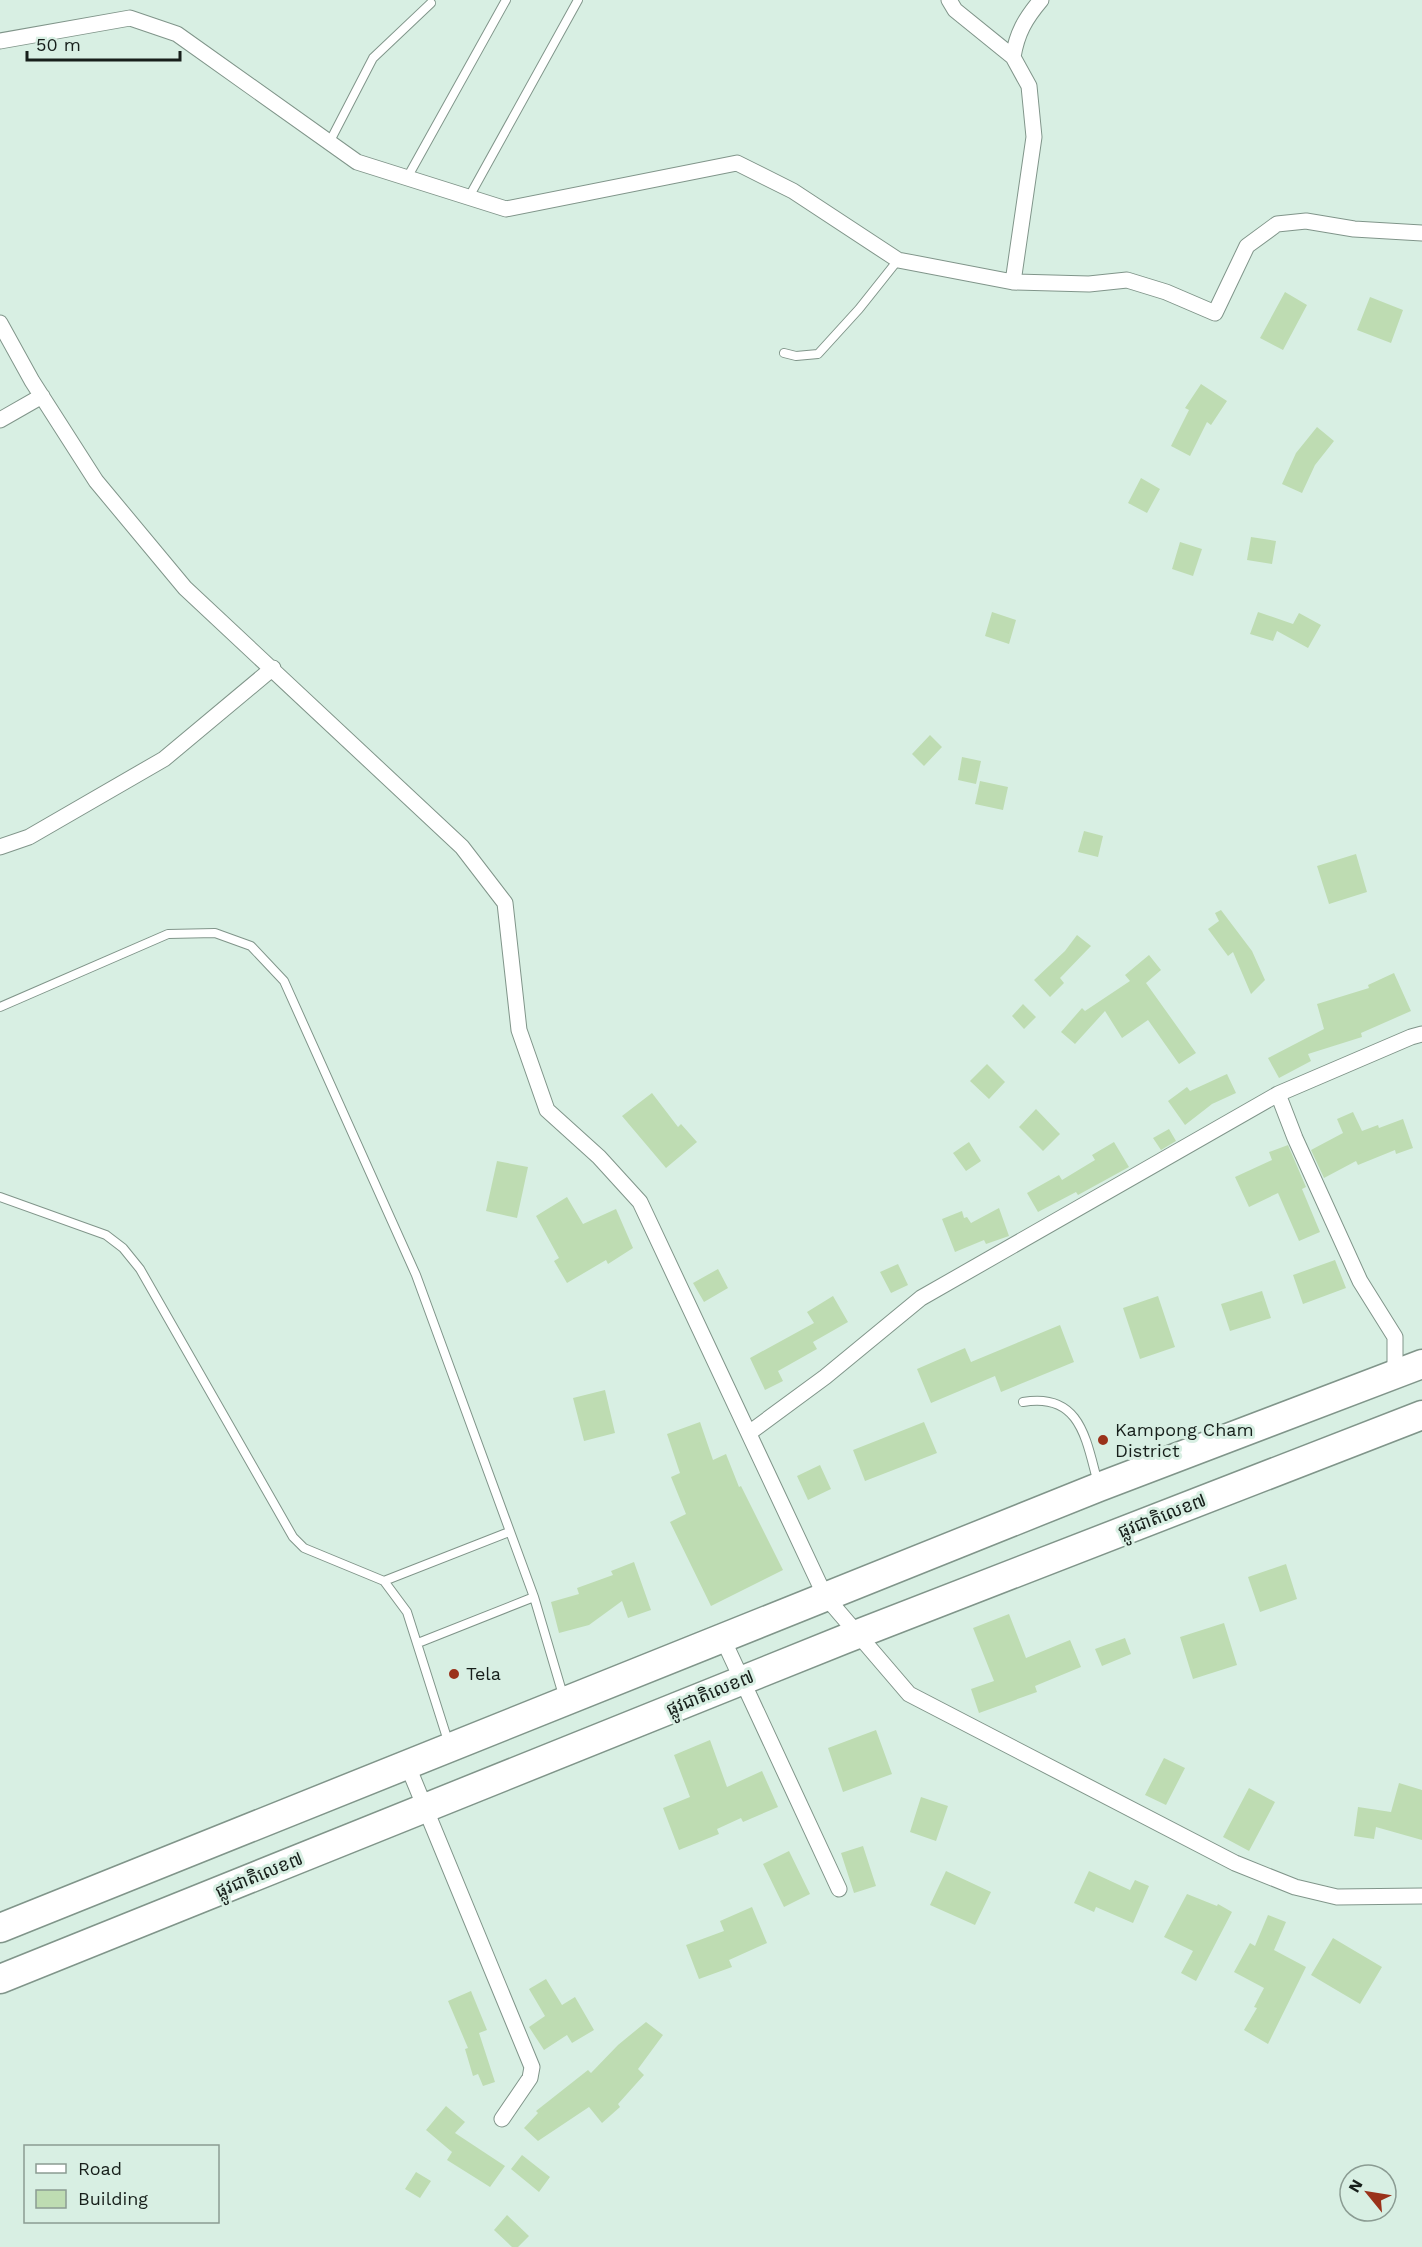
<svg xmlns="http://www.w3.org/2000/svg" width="1422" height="2247" viewBox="0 0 1422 2247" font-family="'Work Sans','Noto Sans Khmer',sans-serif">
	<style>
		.building { fill: #bedcb2 }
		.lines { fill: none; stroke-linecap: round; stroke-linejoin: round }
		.lane-casing { stroke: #80958a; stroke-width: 10 }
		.street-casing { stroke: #80958a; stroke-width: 17 }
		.highway-casing { stroke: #80958a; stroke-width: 31 }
		.lane { stroke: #fff; stroke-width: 8 }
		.street { stroke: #fff; stroke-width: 15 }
		.highway { stroke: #fff; stroke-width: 28 }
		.poi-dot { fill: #9a321a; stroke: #d8efe3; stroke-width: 2 }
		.labels { text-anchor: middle; stroke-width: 6; stroke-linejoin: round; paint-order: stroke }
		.poi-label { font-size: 18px; fill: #171f1b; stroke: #d8efe3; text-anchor: start }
		.street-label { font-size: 18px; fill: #171f1b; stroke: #d8efe3 }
	</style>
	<rect width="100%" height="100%" fill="#d8efe3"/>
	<!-- building -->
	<path class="building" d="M1285 292 1307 305 1283 350 1260 338Z
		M1370 297 1403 310 1391 343 1357 330Z
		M1201 384 1227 401 1211 425 1207 422 1190 456 1171 446 1189 410 1185 408Z
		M1317 427 1334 441 1315 465 1302 493 1282 484 1296 453Z
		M1141 478 1160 489 1147 513 1128 503Z
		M1251 537 1276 541 1272 564 1247 560Z
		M1180 542 1202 549 1193 576 1172 569Z
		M992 612 1016 620 1009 644 985 636Z
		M1258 612 1293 624 1299 613 1321 625 1308 648 1277 631 1273 641 1250 634Z
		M930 735 942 747 924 766 912 754Z
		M962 757 981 761 976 784 958 780Z
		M980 781 1008 787 1003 810 975 804Z
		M1084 831 1103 836 1098 857 1078 852Z
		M1356 854 1367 892 1329 904 1317 866Z
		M1221 910 1252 951 1265 980 1251 994 1233 952 1228 956 1208 929 1219 921 1215 913Z
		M1077 935 1091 946 1060 978 1064 983 1050 997 1034 980 1065 951Z
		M1149 955 1161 970 1146 983 1196 1053 1179 1064 1148 1020 1122 1038 1105 1011 1075 1044 1061 1032 1082 1008 1085 1011 1130 981 1125 975Z
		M1394 973 1411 1011 1361 1033 1362 1037 1308 1054 1311 1061 1279 1078 1268 1058 1324 1029 1317 1004 1369 988 1368 985Z
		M1023 1004 1036 1017 1024 1029 1012 1016Z
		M987 1064 1005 1082 989 1099 970 1081Z
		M1227 1074 1236 1093 1212 1104 1185 1125 1168 1101 1187 1087 1190 1091Z
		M652 1093 678 1127 681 1124 697 1142 666 1168 622 1116Z
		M1036 1109 1060 1134 1043 1151 1019 1127Z
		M1353 1112 1362 1131 1378 1125 1379 1128 1403 1119 1413 1148 1396 1154 1395 1150 1358 1165 1356 1161 1324 1178 1311 1150 1343 1133 1337 1119Z
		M1169 1129 1176 1141 1161 1150 1153 1138Z
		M969 1142 981 1161 966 1171 953 1153Z
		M1114 1142 1129 1167 1078 1195 1076 1192 1038 1212 1027 1193 1059 1175 1062 1180 1095 1160 1092 1155Z
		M1288 1145 1306 1187 1302 1189 1320 1232 1299 1241 1278 1193 1249 1207 1235 1177 1272 1160 1269 1152Z
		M497 1161 528 1167 517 1218 486 1211Z
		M567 1197 583 1224 616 1209 633 1248 608 1264 606 1260 567 1283 554 1261 559 1258 536 1216Z
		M999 1208 1009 1236 986 1244 984 1240 955 1252 942 1219 962 1211 964 1218 967 1217 971 1223Z
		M1335 1260 1346 1288 1303 1304 1293 1275Z
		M898 1264 908 1285 891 1293 880 1272Z
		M718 1269 728 1288 704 1302 693 1283Z
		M1262 1291 1271 1318 1230 1331 1221 1304Z
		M833 1296 848 1322 813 1342 817 1349 778 1371 783 1381 765 1390 750 1358 814 1323 807 1312Z
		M1158 1296 1175 1347 1140 1359 1123 1308Z
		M1060 1325 1074 1362 1001 1392 995 1376 931 1403 917 1369 965 1348 971 1362Z
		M605 1390 615 1433 584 1441 573 1398Z
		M700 1422 713 1460 726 1454 739 1487 741 1486 783 1570 711 1606 670 1522 686 1514 671 1477 680 1473 667 1434Z
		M924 1422 937 1453 865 1481 853 1450Z
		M820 1465 831 1489 808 1500 797 1476Z
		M634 1562 651 1610 628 1618 622 1601 589 1625 559 1633 551 1602 579 1594 577 1588 613 1575 611 1571Z
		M1286 1564 1297 1599 1260 1612 1248 1577Z
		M1009 1614 1026 1658 1070 1640 1081 1667 1035 1686 1037 1692 979 1713 971 1689 994 1681 973 1628Z
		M1224 1623 1237 1665 1193 1679 1180 1637Z
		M1125 1638 1131 1654 1102 1666 1095 1649Z
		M876 1730 892 1774 843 1792 828 1748Z
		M710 1740 727 1787 762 1771 778 1807 743 1822 741 1818 717 1829 719 1834 679 1850 663 1808 690 1797 674 1755Z
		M1164 1758 1185 1768 1166 1805 1145 1795Z
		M1399 1783 1422 1790V1840L1376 1827 1374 1839 1354 1836 1358 1807 1391 1812Z
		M1249 1788 1275 1802 1249 1851 1223 1837Z
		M921 1797 948 1806 936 1841 910 1832Z
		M863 1846 876 1886 854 1893 841 1853Z
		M789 1851 810 1894 784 1907 763 1864Z
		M946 1871 991 1892 975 1925 930 1905Z
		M1089 1871 1130 1890 1135 1880 1149 1886 1133 1923 1096 1907 1094 1912 1074 1903Z
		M1187 1894 1217 1906 1218 1904 1232 1912 1196 1981 1181 1973 1193 1951 1164 1937Z
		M752 1907 767 1943 729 1960 732 1967 699 1979 686 1945 724 1931 720 1921Z
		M1268 1915 1286 1922 1274 1950 1306 1967 1268 2044 1244 2030 1257 2008 1254 2007 1264 1988 1234 1972 1250 1943 1255 1946Z
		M1333 1938 1382 1967 1360 2004 1311 1975Z
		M546 1979 562 2005 575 1997 594 2030 572 2043 567 2035 544 2050 529 2027 545 2016 529 1989Z
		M471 1991 487 2030 479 2033 495 2082 483 2086 478 2074 473 2076 465 2049 468 2048 448 2001Z
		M646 2022 663 2035 638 2069 644 2075 618 2104 620 2107 602 2123 589 2107 538 2141 524 2128 538 2113 536 2111 588 2070 591 2073 618 2045Z
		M446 2106 465 2122 455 2133 505 2166 490 2187 447 2160 452 2152 426 2130Z
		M522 2155 550 2177 539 2192 511 2169Z
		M416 2172 431 2181 420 2198 405 2189Z
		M507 2215 529 2236 518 2247H512L494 2230Z"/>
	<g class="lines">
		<!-- lane casing -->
		<g class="lane-casing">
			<path id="lane" d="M329 143 373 58 431 3
				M407 178 506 0
				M469 197 578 0
				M784 353 796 356 818 354 859 309 898 260
				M0 1007 168 934 215 933 251 946 284 981 416 1275 534 1597 563 1695
				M0 1197 106 1235 123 1248 140 1269 293 1537 304 1548 384 1581 407 1612 448 1741
				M1023 1402C1081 1392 1086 1440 1098 1483
				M384 1581 509 1532
				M418 1643 534 1597"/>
		</g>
		<!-- street casing -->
		<g class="street-casing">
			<path id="street" d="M949 0 955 10 1013 57 1029 86 1034 137 1013 282
				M0 41 130 18 177 34 357 162 506 209 737 163 793 191 898 260 1013 282 1089 284 1127 280 1166 292 1215 313 1247 246 1277 224 1306 221 1354 229 1422 233
				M1013 57C1017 33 1025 19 1041 0
				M0 323 32 381 96 481 185 588 462 847 505 903 519 1030 547 1110 599 1157 640 1202 825 1596 909 1694 1235 1863 1295 1887 1337 1897 1422 1896
				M0 420 42 396
				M0 847 29 837 164 759 273 668
				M1278 1094 1295 1138 1360 1281 1395 1337V1375
				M749 1433 825 1377 921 1298 1278 1094 1411 1037 1422 1034
				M722 1637 839 1889
				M407 1764 532 2067 530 2078 502 2119"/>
		</g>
		<!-- highway casing -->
		<g class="highway-casing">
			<path id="highway" d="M0 1928 1099 1487 1422 1364
				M0 1979 845 1639 1422 1415"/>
		</g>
		<!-- lane -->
		<use href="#lane" class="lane"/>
		<!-- street -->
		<use href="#street" class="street"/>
		<!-- highway -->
		<use href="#highway" class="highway"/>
	</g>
	<!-- markers -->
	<g class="poi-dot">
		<circle cx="1103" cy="1440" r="6"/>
		<circle cx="454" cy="1674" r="6"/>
	</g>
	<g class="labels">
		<!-- poi labels -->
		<g class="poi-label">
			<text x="1115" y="1436">Kampong Cham<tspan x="1115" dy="21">District</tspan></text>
			<text x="466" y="1680">Tela</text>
		</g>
		<!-- street labels -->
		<g class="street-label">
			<text transform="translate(1162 1516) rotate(-21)" y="6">ផ្លូវជាតិលេខ៧</text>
			<text transform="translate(710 1693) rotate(-22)" y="6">ផ្លូវជាតិលេខ៧</text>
			<text transform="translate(259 1875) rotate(-22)" y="6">ផ្លូវជាតិលេខ៧</text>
		</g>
	</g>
	<!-- legend -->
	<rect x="24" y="2145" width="195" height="78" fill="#d8efe3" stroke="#8b9c93" stroke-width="1.5"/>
	<rect x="36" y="2164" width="30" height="9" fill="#ffffff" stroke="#8b9c93" stroke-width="1.5"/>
	<text x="78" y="2175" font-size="18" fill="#171f1b">Road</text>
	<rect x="36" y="2190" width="30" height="18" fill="#bedcb2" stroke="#8b9c93" stroke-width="1.5"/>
	<text x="78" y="2205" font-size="18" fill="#171f1b">Building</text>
	<!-- north arrow -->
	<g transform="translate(1368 2193) rotate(300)"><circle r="28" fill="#d8efe3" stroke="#8b9c93" stroke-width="1.5"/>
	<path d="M0-4.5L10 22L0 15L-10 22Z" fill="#9a321a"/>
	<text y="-9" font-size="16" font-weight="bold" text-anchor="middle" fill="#171f1b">N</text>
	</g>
	<!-- scale -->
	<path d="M27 51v9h153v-9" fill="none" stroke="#171f1b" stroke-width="3"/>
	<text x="36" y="51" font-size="18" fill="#171f1b" stroke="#d8efe3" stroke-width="4.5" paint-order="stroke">50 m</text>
</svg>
